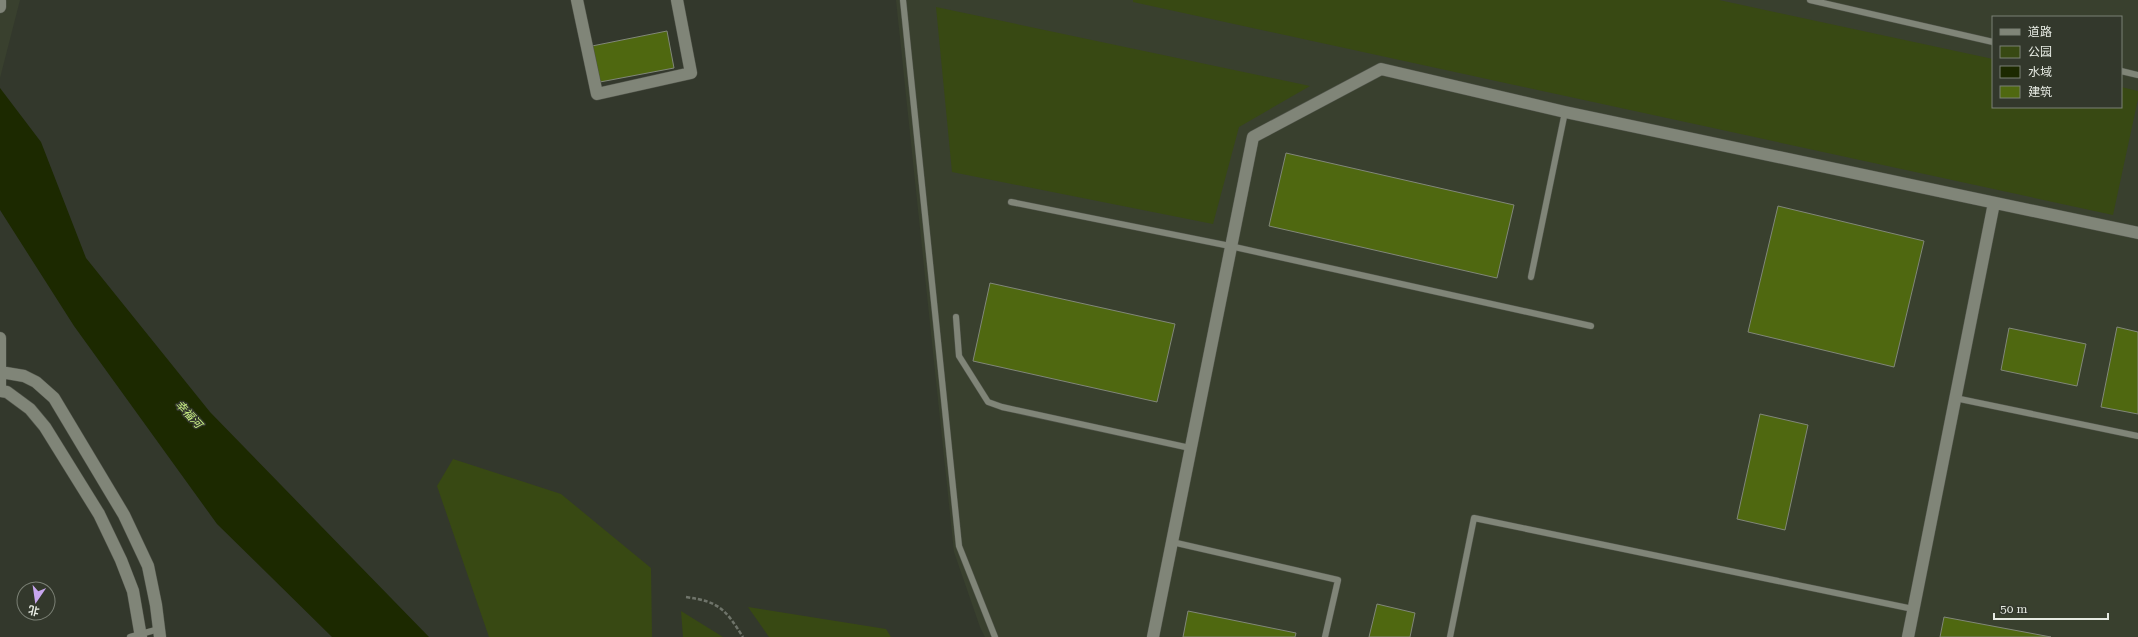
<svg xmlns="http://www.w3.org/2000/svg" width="2138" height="637" viewBox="0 0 2138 637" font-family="'Roboto Serif','Noto Sans SC',serif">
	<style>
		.built { fill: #39402e; fill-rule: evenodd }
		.green { fill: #384913 }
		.water { fill: #1c2900 }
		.building { fill: #4f6810; stroke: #818779 }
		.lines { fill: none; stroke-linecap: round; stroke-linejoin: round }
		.service-casing { stroke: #50544a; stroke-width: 7 }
		.minor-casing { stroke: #50544a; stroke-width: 13 }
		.path { stroke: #6f746a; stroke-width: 2.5; stroke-dasharray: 4 2; stroke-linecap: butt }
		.service { stroke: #808578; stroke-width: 6 }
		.minor { stroke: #808578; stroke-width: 12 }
		.labels { text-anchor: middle; stroke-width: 3; stroke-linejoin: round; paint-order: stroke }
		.water-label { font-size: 11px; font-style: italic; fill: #caf184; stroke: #33382c }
	</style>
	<rect width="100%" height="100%" fill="#33382c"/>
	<!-- built -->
	<path class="built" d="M0 0H20L0 78Z
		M896 0H2138V637H985L980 627 954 552ZM1993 17H2121V107H1993Z"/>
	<!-- green -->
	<path class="green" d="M1133 0H1719L1993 59V107H2121V87L2138 91V99L2113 215 1133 2Z
		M936 7 1310 86 1239 127 1213 224 952 172Z
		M453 459 561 494 651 568 652 637H489L437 486Z
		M748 607 886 629 891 637H769Z
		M681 611 723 637H683Z"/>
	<!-- water -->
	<path class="water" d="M0 88 41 142 86 258 210 412 429 637H332L217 524 74 326 0 210Z"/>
	<!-- building -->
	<path class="building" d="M667 31 674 68 600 82 592 46Z
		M1286 153 1514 205 1497 278 1269 226Z
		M1778 206 1924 241 1894 367 1748 332Z
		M990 283 1175 324 1157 402 973 361Z
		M2117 327 2138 332V414L2101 407Z
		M2009 328 2086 344 2077 386 2001 370Z
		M1760 414 1808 425 1785 530 1737 519Z
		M1377 604 1415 613 1410 637H1369Z
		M1188 611 1296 633 1295 637H1183Z
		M1944 617 2051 637H1940Z"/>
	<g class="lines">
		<!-- service casing -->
		<g class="service-casing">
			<path id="service" d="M903 0 959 546 995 637
				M1810 0 1993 42
				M2121 71 2138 75
				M1011 202 1230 246 1591 326
				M1531 277 1565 112
				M956 317 959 356 988 402 1002 407 1190 448
				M1955 398 2138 436
				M1172 542 1338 580 1325 637
				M130 637 159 629
				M1450 637 1474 518 1913 609"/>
		</g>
		<!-- minor casing -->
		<g class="minor-casing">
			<path id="minor" d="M577 0 597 94 691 73 677 0
				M0 1V7
				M0 338V391
				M0 372 24 376 36 382 54 398 124 515 148 566 156 605 160 637
				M0 391 7 392 30 409 45 427 99 514 121 560 133 591 141 637
				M1153 637 1253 137 1381 69 1565 112 2138 233
				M1908 637 1994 203"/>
		</g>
		<!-- path -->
		<path class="path" d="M686 597C720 602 725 609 743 637"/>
		<!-- service -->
		<use href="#service" class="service"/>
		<!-- minor -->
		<use href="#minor" class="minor"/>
	</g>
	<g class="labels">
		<!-- water labels -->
		<g class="water-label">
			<text transform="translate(189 414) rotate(47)" y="4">幸福河</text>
		</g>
	</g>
	<!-- legend -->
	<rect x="1992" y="16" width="130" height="92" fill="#33382c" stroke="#7b8075"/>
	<rect x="2000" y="29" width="20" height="6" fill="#808578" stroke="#7b8075"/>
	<text x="2028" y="36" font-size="12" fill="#e7ebe3">道路</text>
	<rect x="2000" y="46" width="20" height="12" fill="#384913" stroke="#7b8075"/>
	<text x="2028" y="56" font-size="12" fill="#e7ebe3">公园</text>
	<rect x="2000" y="66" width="20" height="12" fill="#1c2900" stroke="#7b8075"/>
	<text x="2028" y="76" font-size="12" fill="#e7ebe3">水域</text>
	<rect x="2000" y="86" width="20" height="12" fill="#4f6810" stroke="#7b8075"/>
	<text x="2028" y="96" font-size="12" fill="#e7ebe3">建筑</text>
	<!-- north arrow -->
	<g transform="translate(36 601) rotate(193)"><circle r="19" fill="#33382c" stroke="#7b8075"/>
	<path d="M0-3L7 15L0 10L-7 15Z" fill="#c8a6ef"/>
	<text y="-6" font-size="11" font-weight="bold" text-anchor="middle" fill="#e7ebe3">北</text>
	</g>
	<!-- scale -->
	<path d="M1994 613v6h114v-6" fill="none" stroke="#e7ebe3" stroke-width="2"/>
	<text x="2000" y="613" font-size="12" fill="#e7ebe3" stroke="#33382c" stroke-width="3" paint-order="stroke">50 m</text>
</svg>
